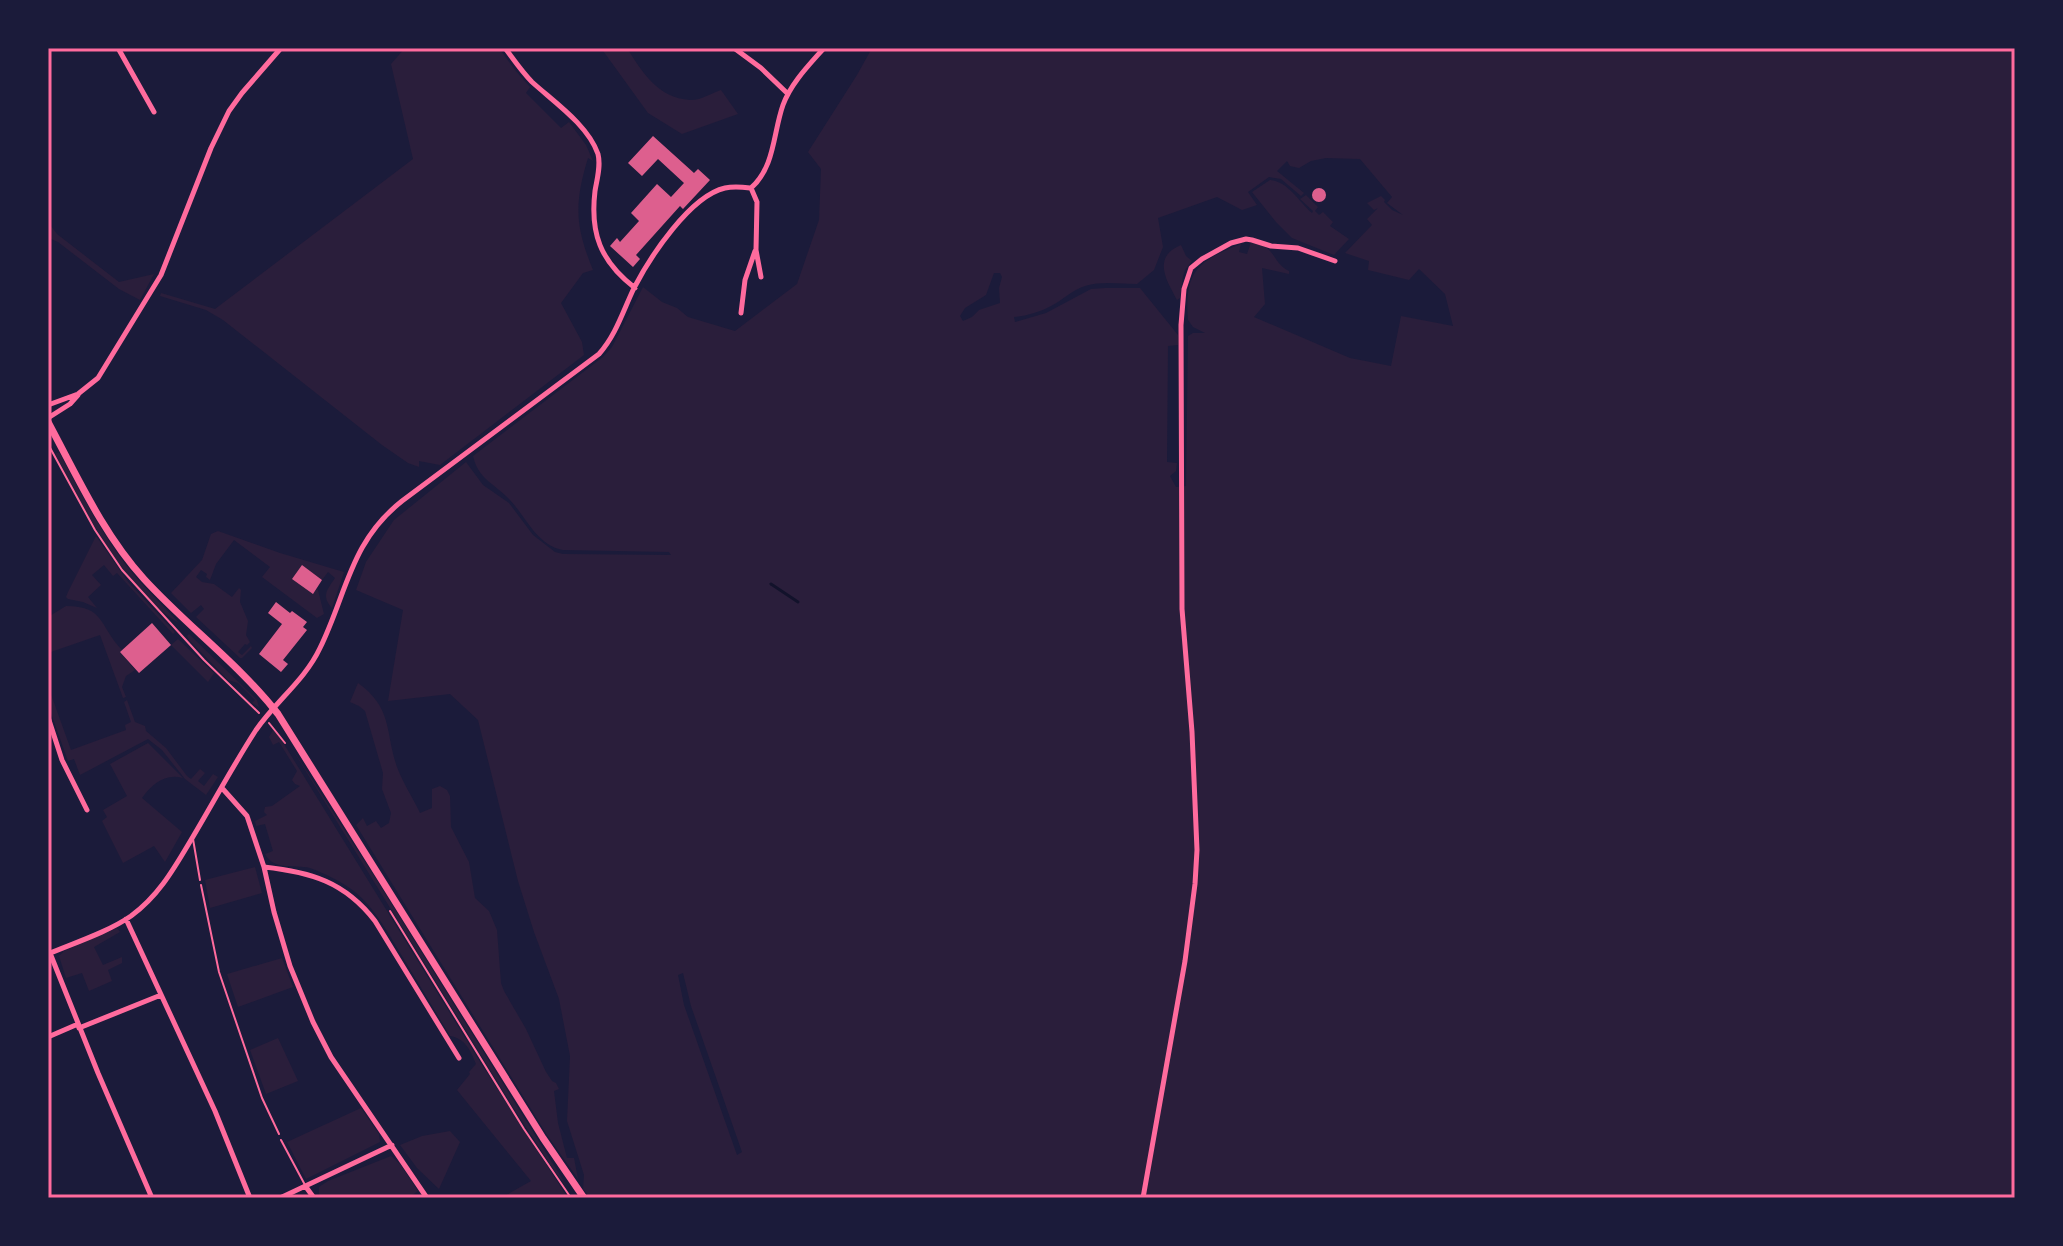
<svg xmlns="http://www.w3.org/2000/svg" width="2063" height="1246" viewBox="0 0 2063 1246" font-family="'PT Serif',serif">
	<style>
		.green { fill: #2a1e3b; fill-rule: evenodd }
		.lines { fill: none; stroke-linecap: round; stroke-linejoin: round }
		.stream { stroke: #12122b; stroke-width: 3 }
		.building { fill: #dd5f8e }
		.path { stroke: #ff6b9d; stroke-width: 2 }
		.service { stroke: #ff6b9d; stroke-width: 2 }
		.minor { stroke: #ff6b9d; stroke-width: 5 }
		.secondary { stroke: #ff6b9d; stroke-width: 7 }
		.neatline { fill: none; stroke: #ff6b9d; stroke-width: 3 }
	</style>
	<rect width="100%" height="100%" fill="#1b1b3a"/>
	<!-- green -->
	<path class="green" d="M405 48H499L515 70 530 87 526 93 561 128 569 122 586 145 593 161 588 158C574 204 575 226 593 270L583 273 561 303 582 342 584 355 440 465 419 461V467L408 463 382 445 223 320 206 310 160 296 161 293 215 309 413 159 391 64Z
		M601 48H627C642 72 658 98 690 100 699 101 712 93 721 90L738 114 682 134 648 113Z
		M872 48H2015V1198H590L583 1189 584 1175 567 1121 570 1056 559 999 534 932 518 881 478 720 450 694 388 701 403 610 356 590 366 562 394 520 466 462 483 485 509 503 533 535 555 552 563 554 671 555 669 552 563 550C536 545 526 516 509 499 495 484 478 479 473 456L603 357 612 347 643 287 662 302 677 308 688 317 735 331 797 284 819 220 821 169 808 152 857 75ZM1326 158 1360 159 1392 197 1387 203 1403 215 1392 210 1384 202 1385 200 1381 196 1367 203 1374 210 1378 208 1367 219 1372 225 1345 253 1369 261 1368 270 1409 280 1419 269 1445 294 1453 326 1401 316 1391 366 1350 358 1254 317 1265 304 1262 268 1289 274V271C1271 262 1277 246 1251 242L1247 254 1239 252 1241 244C1198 261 1184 271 1188 320L1193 327 1205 333H1193L1188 336 1186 486 1176 487 1170 476 1176 471 1177 463 1167 462 1168 346 1178 345V335L1140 288H1105L1091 289 1046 313 1015 322 1014 317C1026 316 1040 312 1051 306 1063 300 1072 290 1085 286 1102 281 1120 284 1137 284L1154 270 1163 247 1158 218 1217 197 1242 210 1257 205 1248 192 1269 177 1281 179 1301 196 1304 193 1277 171 1287 161 1290 166 1299 168 1311 161ZM994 273H1000L1002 277 999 288 1000 303 979 310 972 317 963 321 960 316 965 308 986 295ZM683 973 691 1006 742 1152 737 1155 684 1005 678 975Z
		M1270 180C1289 182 1298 201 1312 213L1313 211 1300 199 1306 195 1318 207 1315 211 1319 215 1323 212 1333 222 1330 226 1349 239 1334 255 1292 238 1276 222 1252 192Z
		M48 222 57 234 119 282 154 274 140 300 119 289 58 242 51 239 48 241Z
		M1181 245 1186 256 1192 261 1185 270 1183 276 1180 298 1177 300C1166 280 1152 257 1181 245Z
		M59 452C78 487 96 524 120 557 137 581 159 601 179 623 123 590 85 509 55 454Z
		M218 531 280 553 344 572 332 608C321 596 327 590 335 578L328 572 322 580 302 566 313 593 317 589 318 590 324 614 317 618 262 577 270 567 234 540 216 564 210 580 206 577 207 574 201 570 196 577 202 582 214 584 232 597 239 588 241 590 240 602 248 621 246 635 250 642 247 645 245 644 238 652 242 655 251 646 252 648 242 658H240L196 617 204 609 201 605 191 613 171 593 202 560 211 534Z
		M96 536 129 583 175 632 173 634 117 573 113 576 104 565 92 575 101 585 88 597 97 608 83 602 68 599 66 597 68 592Z
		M66 606C105 606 99 626 122 650L120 652 135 670 126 676 122 687 126 697 123 698 100 635 48 653V617Z
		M189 634 257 700 259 707 252 703 255 700 238 683 228 680 189 640 187 636Z
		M178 639 214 673 208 682 171 645Z
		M358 683C393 708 385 732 397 767 403 783 413 798 420 813L432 808V789L440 786 447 790 450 796 451 827 469 862 475 898 489 911 497 930 501 983 504 991 526 1029 546 1072 552 1081 556 1083 559 1089 554 1091 558 1123 567 1158H574L578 1179 547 1135 356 825 363 818 367 826 376 821 381 828 389 823 391 813 382 789 383 773 365 711 359 706 350 702Z
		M48 686 71 750 126 730 125 725 131 722 124 702 127 700 135 722 145 726 146 731 166 748 187 776 191 779 200 769 205 773 198 781 204 786 213 774 218 777 206 795 185 779 162 750 148 739 80 775 74 759 68 761 48 705Z
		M273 730 279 736 482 1065 568 1198H501L531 1181 457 1090 470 1074 469 1072 476 1064C471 1051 465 1038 450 1036 434 1009 418 983 402 956 388 933 375 908 354 891 342 882 324 873 310 868 294 864 274 871 265 854L273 851 265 824 256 826 255 821 267 815 264 812 265 807 272 806 300 786 295 784 292 780 297 771 279 742 273 745 269 737Z
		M286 739 373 874 568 1188 555 1172 514 1109Z
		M148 743 183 778C165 773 152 784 142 798L182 832 165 862 154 846 123 863 102 821 107 817 103 810 127 796 110 764Z
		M255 867 262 893 210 908 205 880Z
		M117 928 120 932 94 947 103 965 122 957V963L108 970 112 981 89 991 82 973 66 978 59 956 64 951Z
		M282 958 293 987 238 1007 227 974Z
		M278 1038 298 1081 266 1094 250 1050Z
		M361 1108 379 1134 380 1142 306 1179 287 1142Z
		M450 1131 460 1142 439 1189 417 1168 400 1145 422 1136Z
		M391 1156 400 1164 418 1191 408 1198H319V1187L328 1181Z"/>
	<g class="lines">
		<!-- stream -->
		<path class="stream" d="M771 584 798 602"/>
	</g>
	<!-- building -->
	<path class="building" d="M653 136 694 173 698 169 710 180 683 209 680 206 636 255 640 259 633 267 610 246 617 238 620 242 639 221 631 213 657 184 671 197 684 183 658 159 642 176 628 163Z
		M1312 195a7 7 0 1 1 14 0a7 7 0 1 1-14 0Z
		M302 565 322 580 313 594 292 579Z
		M276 602 290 613 292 611 307 622 303 627 307 630 283 660 288 664 281 672 259 654 282 624 268 613Z
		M152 623 171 645 139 673 120 652Z"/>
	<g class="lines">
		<!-- path -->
		<path class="path" d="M48 444 95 530 122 570 204 660 259 713
			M269 723 285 743
			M201 885 219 972 262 1098 279 1134
			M390 911 524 1129 571 1198"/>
		<!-- service -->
		<path class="service" d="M193 839 200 880
			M281 1140 305 1185"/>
		<!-- minor -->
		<path class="minor" d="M118 48 154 112
			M505 48C514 60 522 72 532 82 554 102 588 125 598 154 601 166 597 179 595 191 590 233 600 261 635 288
			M734 48 761 68 788 94
			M751 188 757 202 756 250 761 277
			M741 313 745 280 755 251
			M48 405 78 394 98 378 161 275 211 148 229 111 242 93 281 48
			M48 418 70 404 78 395
			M48 717 62 760 87 810
			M222 788 247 816 264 867 274 912 290 966 313 1022 331 1057 427 1198
			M264 867C311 872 345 882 375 921L459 1058
			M126 919 215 1111 250 1198
			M50 953 98 1073 152 1198
			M48 954C74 943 108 932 131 916 157 897 172 872 188 845 211 807 232 767 256 730 276 701 305 680 320 648 347 593 350 542 402 501L599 354C616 335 623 311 634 288 650 257 690 196 725 188 734 186 742 187 751 188 775 167 773 133 783 105 791 83 809 65 824 48
			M79 1028 161 995
			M48 1037 78 1024
			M306 1187 314 1198
			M280 1198 392 1145
			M1143 1198 1185 961 1195 884 1197 850 1192 732 1182 609 1181 325 1184 289 1191 268 1202 259 1231 243 1246 239 1252 240 1271 246 1298 248 1335 261"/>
		<!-- secondary -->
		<path class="secondary" d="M48 422C77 476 103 534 144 579 187 626 239 664 278 714L543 1138 584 1198"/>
	</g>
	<!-- border -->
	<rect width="2063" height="1246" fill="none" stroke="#1b1b3a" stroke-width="100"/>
	<rect x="50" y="50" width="1963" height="1146" class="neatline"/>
</svg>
